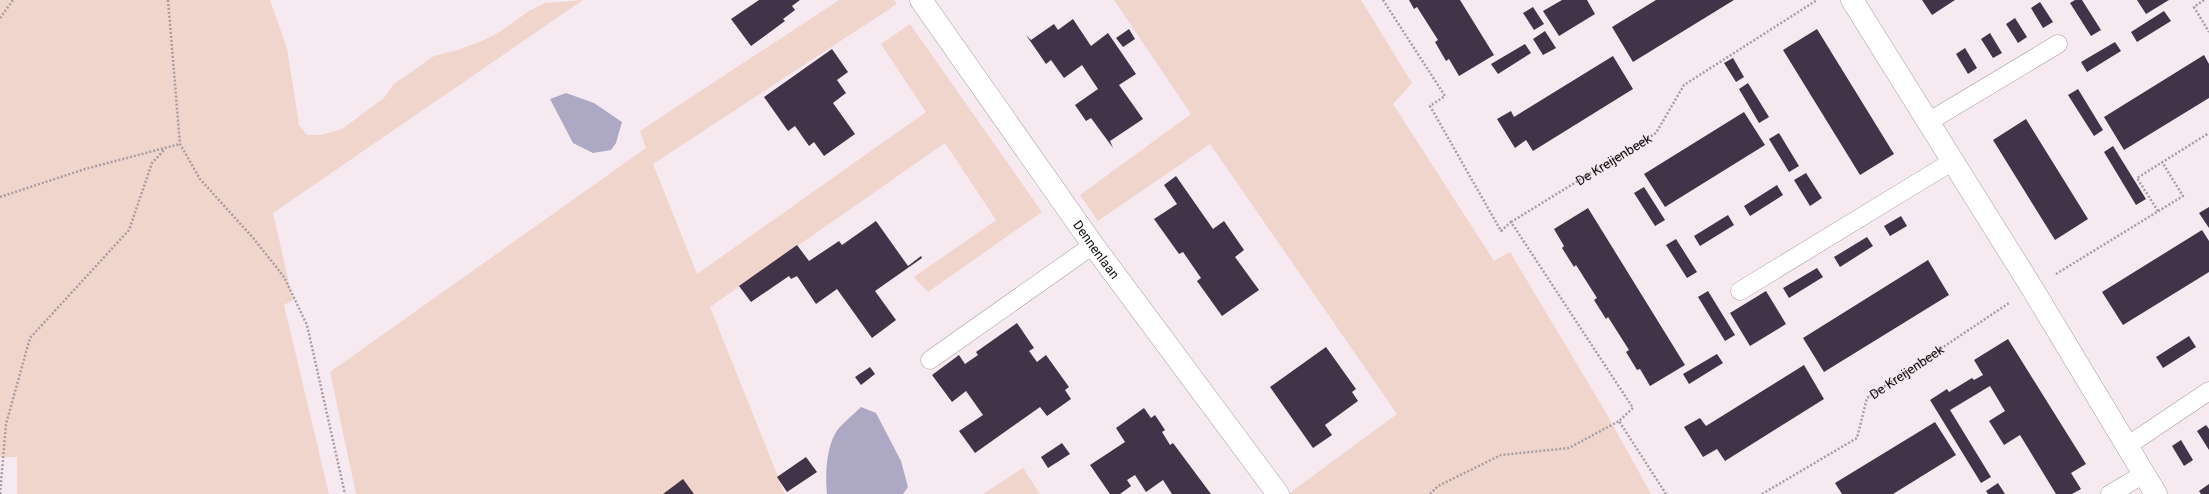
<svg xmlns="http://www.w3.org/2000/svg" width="2209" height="494" viewBox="0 0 2209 494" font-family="Roboto,sans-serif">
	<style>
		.green { fill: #f0d5cd }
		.water { fill: #ada9c5 }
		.building { fill: #433348 }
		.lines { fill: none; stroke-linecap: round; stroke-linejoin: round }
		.service-casing { stroke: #a79ca2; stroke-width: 19 }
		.minor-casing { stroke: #a79ca2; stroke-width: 23 }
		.path { stroke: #a79da2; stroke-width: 2.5; stroke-dasharray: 2 2; stroke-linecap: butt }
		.service { stroke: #fff; stroke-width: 18 }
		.minor { stroke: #fff; stroke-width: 22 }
		.labels { text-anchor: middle; stroke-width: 4; stroke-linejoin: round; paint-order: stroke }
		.street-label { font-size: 13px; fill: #130f11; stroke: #fff }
	</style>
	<rect width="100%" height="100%" fill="#f6e9f0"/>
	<!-- green -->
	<path class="green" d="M0 0H270L287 48 299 125 307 135H321L342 129 384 98 394 84 434 56 458 50 482 41 501 31 529 11 545 3 583 0 273 213 293 300 284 305 329 494H17V457H0Z
		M839 0H894L897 4 653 164 697 274 926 112 881 44 910 24 1042 212 928 292 914 277 996 220 945 143 710 307 785 494H356L330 372 646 148 640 131Z
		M1114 0H1361L1412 83 1393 104 1494 261 1510 252 1605 411 1651 494H1288L1397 414 1210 144 1098 221 1080 195 1191 114Z
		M1023 468 1040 494H983Z"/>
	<!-- water -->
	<path class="water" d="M566 93 594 103 622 122 616 143 611 150 593 153 573 143 550 99Z
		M861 407 876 413 901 461 908 487 903 494H827C825 474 826 446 838 429 845 421 854 414 861 407Z"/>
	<!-- building -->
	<path class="building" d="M759 0H800L792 6 795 10 783 19 785 21 751 46 731 19Z
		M1409 0H1460L1494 55 1459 76 1449 59 1446 61 1435 42 1438 40 1417 7 1414 9Z
		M1562 0H1587L1595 14 1559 36 1543 11Z
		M1656 0H1734L1633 62 1612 27Z
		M1922 0H1955L1932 15Z
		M2075 0H2082L2101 30 2091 36 2070 3Z
		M2137 0H2169L2146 14Z
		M2040 2 2053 22 2043 28 2031 8Z
		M1533 7 1544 24 1534 30 1523 13Z
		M2164 11 2171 21 2137 42 2131 32Z
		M2015 18 2027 37 2018 43 2006 24Z
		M1073 19 1091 46 1108 33 1136 74 1119 85 1143 119 1110 141 1113 148 1091 118 1086 121 1075 105 1098 89 1082 65 1064 78 1051 60 1046 64 1026 35 1031 40 1054 24 1058 30Z
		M1129 29 1135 39 1123 47 1116 38Z
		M1817 29 1894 154 1860 175 1783 50Z
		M1545 31 1556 48 1543 55 1533 39Z
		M1990 33 2002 53 1993 58 1981 39Z
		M2115 42 2121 51 2087 72 2081 62Z
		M1525 44 1531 53 1498 74 1491 64Z
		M1965 48 1977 68 1968 74 1956 54Z
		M832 49 848 72 837 80 846 93 833 103 855 134 824 156 814 142 809 146 795 126 788 131 764 97Z
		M2204 55 2209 64V98L2124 150 2104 117Z
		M1613 56 1633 89 1533 151 1526 140 1515 148 1497 119 1511 111 1514 117Z
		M1733 58 1744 77 1736 82 1724 63Z
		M1748 83 1769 117 1759 123 1739 89Z
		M2078 89 2103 130 2094 136 2068 95Z
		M1744 112 1765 145 1665 207 1644 174Z
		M2026 119 2088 219 2055 240 1993 140Z
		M1779 133 1799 166 1789 172 1769 139Z
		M2113 146 2146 199 2136 205 2104 152Z
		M1806 173 1822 198 1810 206 1794 180Z
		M1176 176 1213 229 1224 221 1244 250 1235 257 1259 290 1222 316 1197 281 1201 278 1183 252 1179 254 1154 219 1177 204 1164 185Z
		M1777 185 1783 195 1750 216 1744 206Z
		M1644 187 1665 220 1655 226 1634 193Z
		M2209 207V228L2199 213Z
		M1588 208 1685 365 1650 386 1640 369 1637 370 1626 352 1629 350 1608 317 1606 319 1594 300 1597 298 1576 265 1574 267 1562 248 1564 246 1554 229Z
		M1728 215 1734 225 1700 246 1694 236Z
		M1901 216 1907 226 1890 236 1884 226Z
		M876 221 908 266 921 256 922 258 875 291 896 320 872 338 837 289 816 304 797 276 791 279 789 276 751 302 739 286 797 245 809 261 839 241 842 245Z
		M2202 230 2209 241V272L2123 325 2102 292Z
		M1867 237 1873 246 1840 267 1834 257Z
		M1676 239 1697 272 1687 278 1666 245Z
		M1928 260 1949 295 1824 372 1803 338Z
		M1817 268 1823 277 1789 298 1783 288Z
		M1708 291 1735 335 1725 341 1698 297Z
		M1766 291 1786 324 1750 346 1730 313Z
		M1017 323 1034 348 1029 351 1037 362 1046 355 1069 387 1065 390 1071 399 1047 416 1040 407 975 453 959 431 983 415 966 391 952 402 932 375 959 355 965 364 978 355 976 352Z
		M2189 336 2196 347 2163 368 2156 357Z
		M2008 339 2086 464 2071 473 2081 489 2072 494H2056L2020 435 2004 445 1989 421 2005 411 1990 386 1950 410 1991 477 1981 483 1930 400 1947 389 1949 392 1972 378 1974 380 1983 375 1974 360Z
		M1326 347 1356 389 1352 392 1358 401 1325 425 1332 435 1313 448 1270 387Z
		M1717 354 1723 363 1689 384 1683 374Z
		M1804 365 1824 399 1725 461 1717 449 1703 457 1684 427 1700 418 1706 426Z
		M870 367 875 374 861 385 855 377Z
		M1144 408 1151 418 1155 415 1165 430 1162 432 1170 445 1173 443 1211 494H1172L1163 480 1146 492 1135 475 1127 480 1131 486 1120 494H1110L1090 465 1125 442 1116 428Z
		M1935 422 1956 455 1893 494H1842L1835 483Z
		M2206 425 2209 429V450L2197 431Z
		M2181 440 2193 460 2184 466 2172 446Z
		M1062 443 1070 454 1048 468 1041 457Z
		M806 457 817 472 787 492 777 477Z
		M683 479 694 494H663Z
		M1998 483 2005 494H1988L1986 491Z
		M2209 484V494H2201L2199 491Z"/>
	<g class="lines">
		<!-- service casing -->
		<g class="service-casing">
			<path id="service" d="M1928 122 2058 44
				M1740 291 1953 161
				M930 360 1093 245
				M2127 446 2209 391
				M2110 494 2144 474"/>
		</g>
		<!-- minor casing -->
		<g class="minor-casing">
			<g id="minor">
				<path id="s3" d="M921 0 1093 245 1278 494"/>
				<path d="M1852 0 2032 288 2156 494"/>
			</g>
		</g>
		<!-- path -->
		<g class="path">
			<path d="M168 0 180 144 200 179 254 239 284 277 307 325 345 494"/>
			<path d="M1383 0 1445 96 1430 106 1501 231 1511 222 1633 408 1619 421 1666 494"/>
			<path d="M2204 0 2194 7 2209 32"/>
			<path d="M0 18 13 0"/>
			<path d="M0 197 85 169 180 144"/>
			<path d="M2158 211 2137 178 2209 133"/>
			<path id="s1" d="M1511 222 1656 133 1684 85 1817 0"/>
			<path d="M2056 274 2183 196 2162 162"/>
			<path d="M0 494 6 424 30 338 129 230 152 163 165 149"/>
			<path d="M1430 494 1438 486 1501 455 1569 448 1619 421"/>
			<path id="s2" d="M1762 494 1857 438 1867 398 2009 303"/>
		</g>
		<!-- service -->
		<use href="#service" class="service"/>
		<!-- minor -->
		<use href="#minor" class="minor"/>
	</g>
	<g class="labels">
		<!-- street labels -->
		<g class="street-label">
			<text dy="5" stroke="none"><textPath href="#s1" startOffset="120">De Kreijenbeek</textPath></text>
			<text dy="5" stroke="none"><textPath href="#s3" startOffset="305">Dennenlaan</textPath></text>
			<text dy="5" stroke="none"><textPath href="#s2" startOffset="199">De Kreijenbeek</textPath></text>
		</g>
	</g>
</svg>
